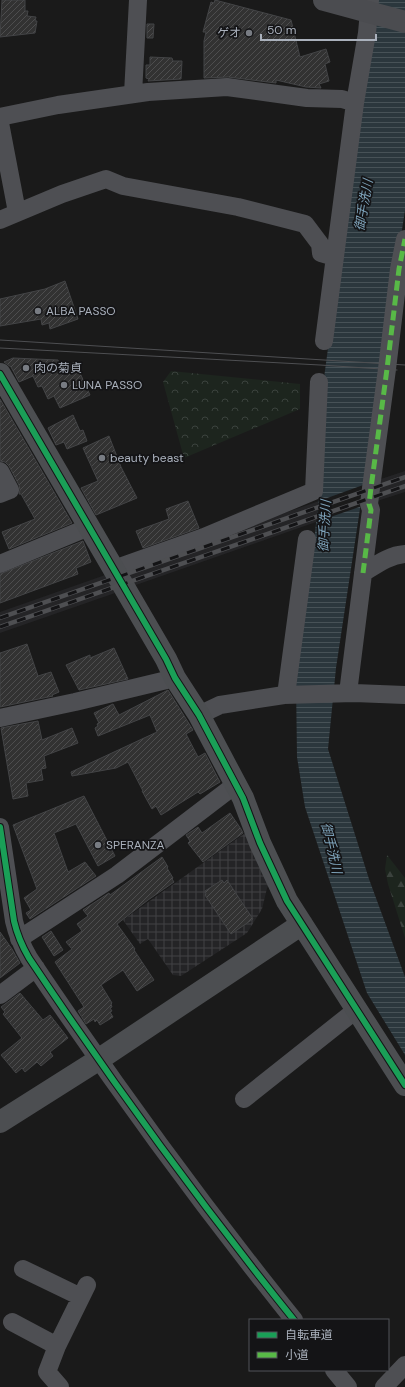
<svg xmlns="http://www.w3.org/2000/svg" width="405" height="1387" viewBox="0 0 405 1387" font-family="'DM Sans','Noto Sans JP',sans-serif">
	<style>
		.built { fill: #242426 }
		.industrial { fill: url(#industrial-grid) }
		.forest { fill: url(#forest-firs) }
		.park { fill: url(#park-crowns) }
		.water { fill: url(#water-rules) }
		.pier { fill: #1a1a1a }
		.building { fill: url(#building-hatch); stroke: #434446 }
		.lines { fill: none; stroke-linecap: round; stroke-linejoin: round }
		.street { stroke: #4e4f53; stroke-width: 18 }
		.secondary { stroke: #4c4e51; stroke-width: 22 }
		.highway { stroke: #4b4c50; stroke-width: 22 }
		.tram { stroke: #4e4f52; stroke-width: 1 }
		.rail-casing { stroke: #4e4f52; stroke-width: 4.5 }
		.rail { stroke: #141416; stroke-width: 3; stroke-dasharray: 9; stroke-linecap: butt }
		.quiet { stroke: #58b947; stroke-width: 5; stroke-dasharray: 10 5; stroke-linecap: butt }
		.cycleway-casing { stroke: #141416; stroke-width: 8 }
		.cycleway { stroke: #1a9f57; stroke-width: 6 }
		.poi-dot { fill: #787c83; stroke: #141416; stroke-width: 1.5 }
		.labels { text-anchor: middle; stroke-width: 3.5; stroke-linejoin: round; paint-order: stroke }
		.poi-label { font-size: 12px; fill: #aab1bc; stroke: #141416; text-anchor: start }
		.water-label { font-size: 13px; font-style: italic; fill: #7ea3ba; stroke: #141416 }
	</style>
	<defs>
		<pattern id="industrial-grid" width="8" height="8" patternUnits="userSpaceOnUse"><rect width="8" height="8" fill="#242426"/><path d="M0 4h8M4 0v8" fill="none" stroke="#414144"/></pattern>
		<pattern id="forest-firs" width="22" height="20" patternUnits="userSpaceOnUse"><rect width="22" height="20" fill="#1d251e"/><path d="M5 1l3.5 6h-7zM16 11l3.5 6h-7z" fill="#3b423d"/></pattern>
		<pattern id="park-crowns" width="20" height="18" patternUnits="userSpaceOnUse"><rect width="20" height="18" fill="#1d251e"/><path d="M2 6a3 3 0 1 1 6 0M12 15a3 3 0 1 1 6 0" fill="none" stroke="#3b423d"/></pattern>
		<pattern id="water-rules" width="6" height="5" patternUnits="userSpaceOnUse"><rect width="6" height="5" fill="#2b373d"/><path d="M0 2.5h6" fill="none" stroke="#475257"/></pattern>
		<pattern id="building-hatch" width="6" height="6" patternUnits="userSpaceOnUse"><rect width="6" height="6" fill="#323232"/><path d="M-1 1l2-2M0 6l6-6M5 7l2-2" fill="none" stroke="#4d4d4e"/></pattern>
	</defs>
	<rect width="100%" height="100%" fill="#1a1a1a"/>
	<!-- built -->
	<path class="built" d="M405 471V492L371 503 381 479Z
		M319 501 316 522 133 586 123 569Z
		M108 574 118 592 0 633V612Z"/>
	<!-- industrial -->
	<path class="industrial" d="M248 831 268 884 262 909 247 933 181 976 173 975 148 939 140 944 123 920Z"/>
	<!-- forest -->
	<path class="forest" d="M387 855 405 878V938L388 884 385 869Z"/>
	<!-- park -->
	<path class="park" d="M171 371 300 384V409L184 458 163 382Z"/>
	<!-- water -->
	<path class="water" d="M375 0H405V210L336 668 328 749 369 879 405 977V1055L367 993 305 807 297 757 296 682 310 576 322 471 324 378Z"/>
	<!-- pier -->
	<path class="pier" d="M366 484 362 506 316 522 319 501Z"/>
	<!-- building -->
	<path class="building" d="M2 0H25V11H28L27 16 36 17 35 21H37L35 33 0 37Z
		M215 0 291 20 300 57 326 49 330 62 325 64 329 81 319 84 321 88 306 87 276 80V83L228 77 204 78V41L206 32H203L211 2 214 3Z
		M147 24H154L153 38H147Z
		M150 57 172 58 173 61H182L181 79 148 81 149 79 146 78V65H150Z
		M65 281 78 319 50 329 49 323 42 325 41 319 0 326V299L45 289Z
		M13 358 58 360 60 369 75 362 90 395 60 408 54 396 48 399 42 386 38 387 33 376 19 382 11 367 4 362Z
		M0 399 72 523 9 549 2 532 35 519 21 494H19L20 490 19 485 9 466 5 462 0 461Z
		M73 415 80 431 83 430 87 441 67 449 64 442 56 445 48 428Z
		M109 436 121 467 137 498 96 515 81 488 98 481 83 448Z
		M188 501 199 528 143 548 136 531 169 519 166 509Z
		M83 541 91 562 76 568 78 574 0 603V574Z
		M27 644 38 676 51 672 59 692 52 695 53 696 0 707V653Z
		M114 648 128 679 79 690 66 665 90 655V658Z
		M168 690 193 730 186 734 198 757 205 753 220 782 200 794 198 792 161 815 156 806 152 809 142 791H143L128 762 116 768 72 776 71 772 157 732 150 715 98 736 95 728 98 726 97 724 99 723 94 713 113 704 119 715Z
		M38 721 42 740 72 728 78 743 44 756 46 768 41 769 43 780 26 783 28 796 13 799 1 728Z
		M84 796 115 856 98 866 76 824 54 833 68 872 85 862 96 876 30 919 26 913 31 910 24 898 37 889 13 825Z
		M230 813 241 829 243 833 203 862 188 843 190 841 186 835 198 827 202 833Z
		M162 857 168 867 167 868 173 878 172 879 174 882 148 900 117 924 135 949 134 950 154 980 137 991 123 970 101 985 112 1003 111 1004 112 1007 110 1008 112 1011 110 1012 113 1017 100 1025 97 1020 95 1022 94 1019 86 1024 78 1011 84 1007 55 962 72 949 66 942 82 931 77 924 88 916 83 910 109 893 110 895Z
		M222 880 224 883 227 880 253 919 231 934 205 895 206 894 205 891Z
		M51 931 63 950 54 956 42 937Z
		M0 932 12 949 20 963 0 978Z
		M20 993 43 1020 50 1015 68 1038 50 1052 53 1056 41 1066 37 1062 25 1072 22 1068 16 1073 1 1055 22 1038 3 1014 5 1012 1 1007Z"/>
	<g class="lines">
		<!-- street -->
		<path class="street" d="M133 94 138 0
			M0 117 58 105 148 92 227 87 307 98 342 99 355 103
			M0 123 17 212
			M0 220 62 194 106 179 123 186 238 207 305 224 320 244 321 253 335 257
			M324 341 355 103 367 33 370 0
			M0 471 10 490 0 494
			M0 564 89 527
			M114 569 204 537 314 491 319 382
			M363 573C376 565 389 555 405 554
			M348 693 371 510 369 504 371 488 387 369 399 269 405 239
			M286 695 307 539
			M199 715 220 705 284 695 354 693 405 695
			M0 718 75 702 175 678
			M0 827 14 921C17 934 22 946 29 958 112 1082 200 1203 294 1320
			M19 939 117 875 235 785
			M0 995 36 968
			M244 1099 356 1010
			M23 1269 81 1297
			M12 1322 57 1346
			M334 1370 348 1387
			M60 1387 47 1372 57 1346 87 1285
			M384 1387 405 1365"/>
		<!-- secondary -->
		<path class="secondary" d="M0 374 166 659 175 678 199 715 243 798 260 843 287 901 405 1085
			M0 1122 98 1060 302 924"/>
		<!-- highway -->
		<path class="highway" d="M324 0 405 22"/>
		<!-- tram -->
		<path class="tram" d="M0 340 405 365
			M0 348 320 365 397 370"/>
		<!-- rail casing -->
		<g class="rail-casing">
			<path id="rail" d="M0 618 405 477
				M0 627 405 486"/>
		</g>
		<!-- rail -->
		<use href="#rail" class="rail"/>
		<!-- quiet -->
		<path class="quiet" d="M363 573 371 510 369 504 371 488 387 369 399 269 405 239"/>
		<!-- cycleway casing -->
		<g class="cycleway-casing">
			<path id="cycleway" d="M0 374 166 659 175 678 199 715 243 798 260 843 287 901 405 1085
				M0 827 14 921C17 934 22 946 29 958 112 1082 200 1203 294 1320"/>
		</g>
		<!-- cycleway -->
		<use href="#cycleway" class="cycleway"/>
	</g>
	<!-- markers -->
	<g class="poi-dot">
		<circle cx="249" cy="33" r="4"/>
		<circle cx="38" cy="311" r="4"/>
		<circle cx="26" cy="368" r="4"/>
		<circle cx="64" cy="385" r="4"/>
		<circle cx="102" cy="458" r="4"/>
		<circle cx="98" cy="845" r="4"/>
	</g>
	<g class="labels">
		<!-- poi labels -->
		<g class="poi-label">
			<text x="241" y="37" text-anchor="end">ゲオ</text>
			<text x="46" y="315">ALBA PASSO</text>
			<text x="34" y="372">肉の菊貞</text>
			<text x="72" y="389">LUNA PASSO</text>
			<text x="110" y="462">beauty beast</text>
			<text x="106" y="849">SPERANZA</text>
		</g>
		<!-- water labels -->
		<g class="water-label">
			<text transform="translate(363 205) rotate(-80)" y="5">御手洗川</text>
			<text transform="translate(324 526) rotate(-87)" y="5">御手洗川</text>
			<text transform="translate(332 848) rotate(77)" y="5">御手洗川</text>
		</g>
	</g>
	<!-- legend -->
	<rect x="249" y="1319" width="140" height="52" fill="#141416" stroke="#505358"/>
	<rect x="257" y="1332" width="20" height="6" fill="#1a9f57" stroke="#505358"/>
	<text x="285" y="1339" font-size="12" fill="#aab1bc">自転車道</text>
	<rect x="257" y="1352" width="20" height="6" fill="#58b947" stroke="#505358"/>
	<text x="285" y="1359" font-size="12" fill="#aab1bc">小道</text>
	<!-- scale -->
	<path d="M261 34v6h115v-6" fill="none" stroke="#aab1bc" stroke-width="2"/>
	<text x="267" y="34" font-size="12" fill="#aab1bc" stroke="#141416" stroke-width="3" paint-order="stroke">50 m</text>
</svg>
